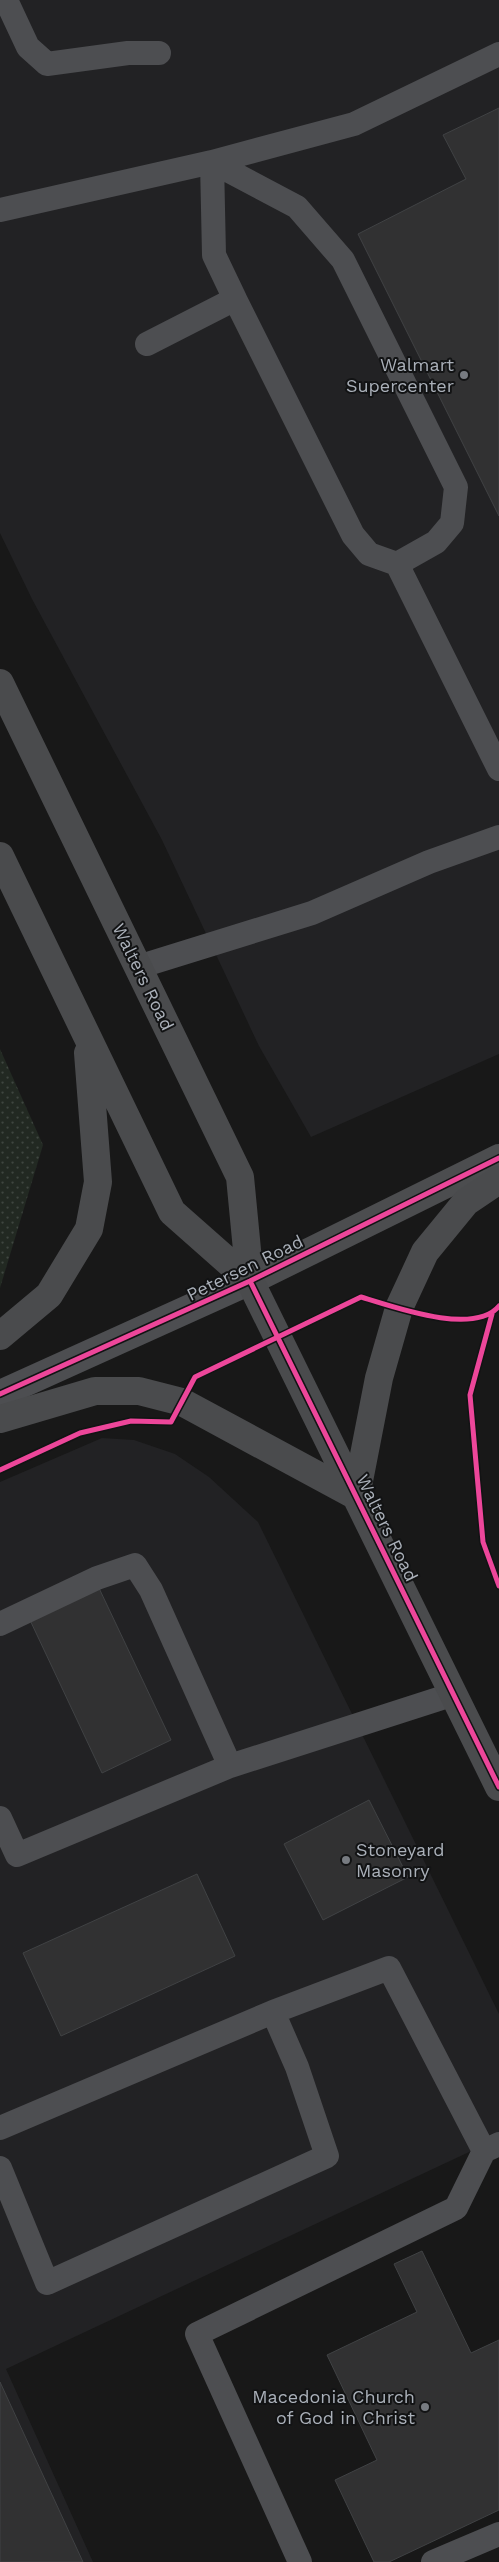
<svg xmlns="http://www.w3.org/2000/svg" width="499" height="2562" viewBox="0 0 499 2562" font-family="'Work Sans',sans-serif">
	<style>
		.built { fill: #222224 }
		.grass { fill: url(#grass-dots) }
		.building { fill: #313132; stroke: #404244 }
		.lines { fill: none; stroke-linecap: round; stroke-linejoin: round }
		.lane { stroke: #4d4e51; stroke-width: 24 }
		.street { stroke: #4d4e51; stroke-width: 28 }
		.secondary { stroke: #4c4d4f; stroke-width: 28 }
		.primary { stroke: #4a4b4d; stroke-width: 28 }
		.cycleway-casing { stroke: #121314; stroke-width: 8 }
		.cycleway { stroke: #ed469a; stroke-width: 5 }
		.poi-dot { fill: #777b81; stroke: #121314; stroke-width: 2 }
		.labels { text-anchor: middle; stroke-width: 4; stroke-linejoin: round; paint-order: stroke }
		.poi-label { font-size: 18px; fill: #aab0b9; stroke: #121314; text-anchor: end }
		.street-label { font-size: 18px; fill: #aab0b9; stroke: #121314 }
	</style>
	<defs>
		<pattern id="grass-dots" width="8" height="8" patternUnits="userSpaceOnUse" patternTransform="scale(1.25)"><rect width="8" height="8" fill="#222922"/><path d="M2 2h.1M6 6h.1" fill="none" stroke="#3f4640" stroke-width="1.8" stroke-linecap="round"/></pattern>
	</defs>
	<rect width="100%" height="100%" fill="#181818"/>
	<!-- built -->
	<path class="built" d="M0 0H499V1054L311 1137 259 1046 162 840 32 599 0 533Z
		M102 1438 134 1440 175 1454 209 1477 258 1522 499 2014V2138L6 2369 93 2562H0V1482Z"/>
	<!-- grass -->
	<path class="grass" d="M0 1049 43 1145 0 1288Z"/>
	<!-- building -->
	<path class="building" d="M499 108V516L358 234 466 179 443 135Z
		M98 1586 171 1740 102 1773 29 1618Z
		M369 1800 408 1877 323 1920 284 1844Z
		M197 1874 235 1956 61 2036 23 1953Z
		M422 2251 471 2353 499 2340V2510L389 2562H374L335 2480 377 2460 327 2355 417 2312 394 2264Z
		M0 2382 83 2562H0Z"/>
	<g class="lines">
		<!-- lane -->
		<path class="lane" d="M6 0 28 47 47 64 128 53H159
			M0 210 212 162 354 124 499 54
			M235 299 214 255 212 162 297 207 343 260 456 487 452 523 436 542 397 564
			M147 344 235 299 353 535 369 554 397 564 499 769
			M138 967 312 913 429 862 499 837
			M0 1624 97 1578 135 1565 151 1590 230 1766
			M0 1818 17 1855 230 1766 454 1694
			M0 2128 273 2012 389 1968 484 2151 499 2144
			M0 2168 47 2283 327 2156 297 2067 273 2012
			M300 2562 197 2334 456 2208 484 2151
			M433 2562 499 2534"/>
		<!-- street -->
		<path class="street" d="M0 1394 250 1281"/>
		<!-- secondary -->
		<path class="secondary" d="M250 1281 499 1158"/>
		<!-- primary -->
		<path class="primary" d="M0 683 240 1177 250 1281 499 1787
			M0 856 172 1212 250 1281
			M0 1336 49 1295 89 1229 98 1182 88 1053
			M0 1419 95 1391H139L182 1402 356 1496
			M356 1496 379 1378 399 1308 425 1252 466 1202 499 1180"/>
		<!-- cycleway casing -->
		<g class="cycleway-casing">
			<path id="cycleway" d="M250 1281 499 1787
				M492 1314 470 1395 483 1542 499 1586
				M0 1394 250 1281 499 1158
				M0 1470 80 1433 131 1421 171 1422 195 1377 361 1297C394 1307 474 1336 499 1306"/>
		</g>
		<!-- cycleway -->
		<use href="#cycleway" class="cycleway"/>
	</g>
	<!-- markers -->
	<g class="poi-dot">
		<circle cx="464" cy="375" r="5"/>
		<circle cx="346" cy="1860" r="5"/>
		<circle cx="425" cy="2407" r="5"/>
	</g>
	<g class="labels">
		<!-- poi labels -->
		<g class="poi-label">
			<text x="454" y="371">Walmart<tspan x="454" dy="21">Supercenter</tspan></text>
			<text x="356" y="1856" text-anchor="start">Stoneyard<tspan x="356" dy="21">Masonry</tspan></text>
			<text x="415" y="2403">Macedonia Church<tspan x="415" dy="21">of God in Christ</tspan></text>
		</g>
		<!-- street labels -->
		<g class="street-label">
			<text transform="translate(143 977) rotate(64)" y="6">Walters Road</text>
			<text transform="translate(245 1268) rotate(-26)" y="6">Petersen Road</text>
			<text transform="translate(387 1528) rotate(64)" y="6">Walters Road</text>
		</g>
	</g>
</svg>
